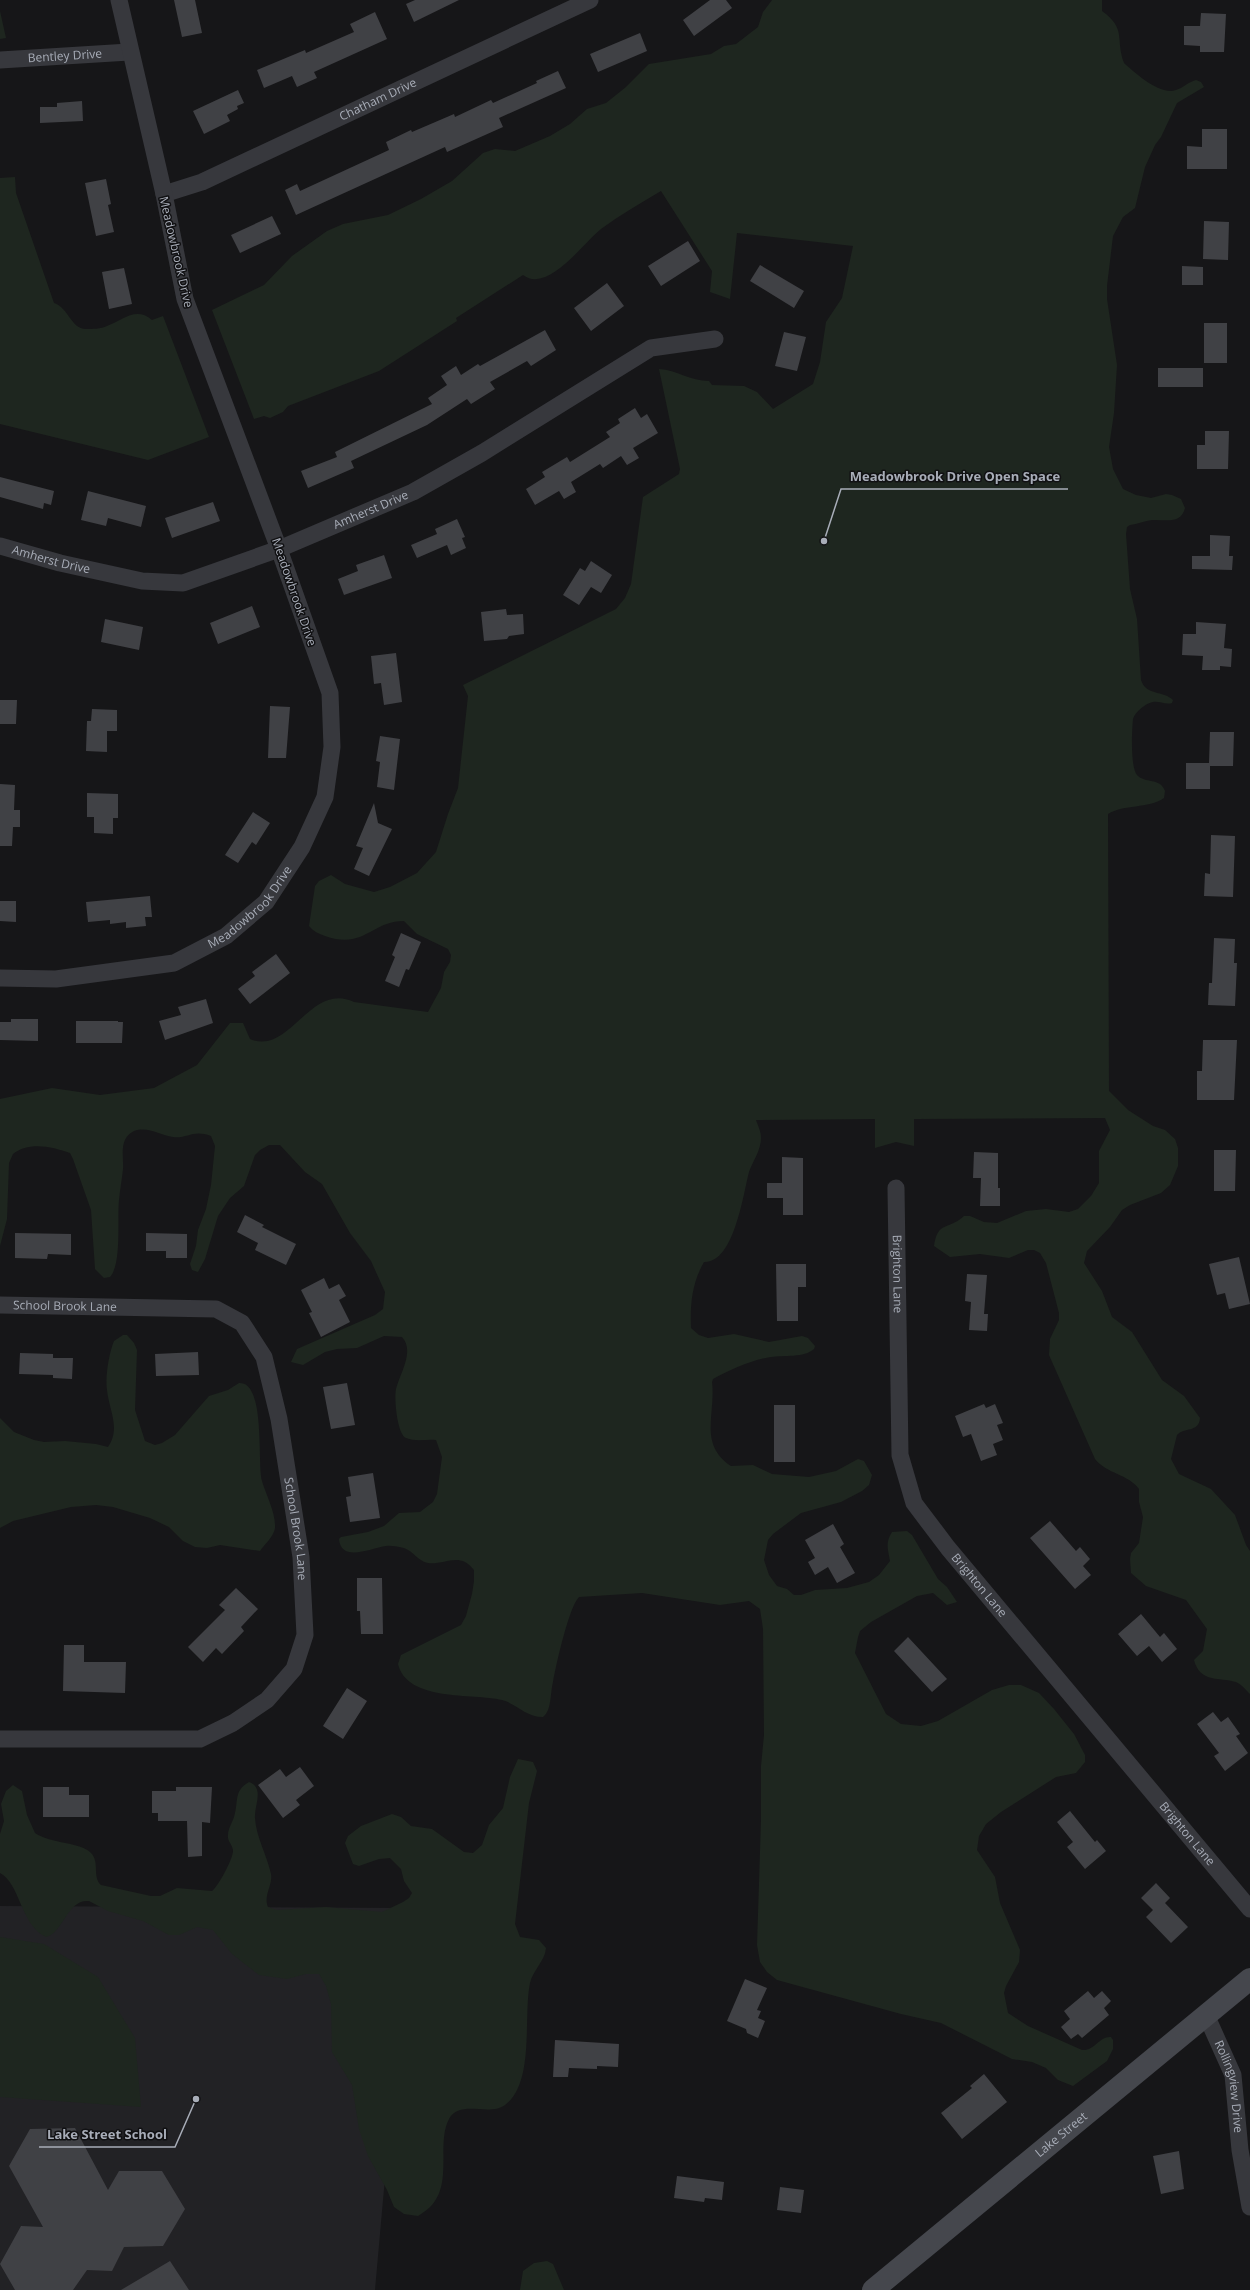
<svg xmlns="http://www.w3.org/2000/svg" width="1250" height="2290" viewBox="0 0 1250 2290" font-family="'Open Sans',sans-serif">
	<style>
		.built { fill: #222225 }
		.green { fill: #1e261f }
		.building { fill: #404145 }
		.lines { fill: none; stroke-linecap: round; stroke-linejoin: round }
		.street { stroke: #37383d; stroke-width: 17 }
		.secondary { stroke: #45474d; stroke-width: 22 }
		.labels { text-anchor: middle; stroke-width: 3; stroke-linejoin: round; paint-order: stroke }
		.street-label { font-size: 12px; fill: #a8adb8; stroke: #111113 }
		.leader { fill: none; stroke: #a8adb8; stroke-width: 1.5 }
		.callout-dot { fill: #a8adb8; stroke: #111113; stroke-width: 1.5 }
		.callout-label { font-size: 13px; text-anchor: middle; font-weight: bold; fill: #a8adb8; stroke: #111113; stroke-width: 3; stroke-linejoin: round; paint-order: stroke }
	</style>
	<rect width="100%" height="100%" fill="#161618"/>
	<!-- built -->
	<path class="built" d="M0 1906 409 1908 375 2290H0Z"/>
	<!-- green -->
	<path class="green" d="M772 0H1102V11C1127 29 1115 39 1124 63 1134 72 1160 96 1176 90 1183 88 1188 82 1196 80L1201 82 1204 87 1177 103 1161 137 1155 145 1145 167 1135 208 1123 217 1113 236 1107 286V299L1117 365 1114 413 1109 447 1113 469 1123 489 1136 495 1151 498 1166 494 1172 495 1181 499 1185 508C1181 525 1165 519 1152 520 1145 521 1137 524 1130 525L1127 527 1126 534 1130 589 1137 619 1141 680C1146 696 1163 690 1173 700L1172 703C1166 705 1159 701 1153 702 1146 703 1135 712 1133 719 1132 730 1130 766 1137 775 1145 784 1160 777 1165 791L1164 798C1148 809 1124 804 1108 814L1109 1091 1128 1110 1153 1126 1165 1130 1175 1139 1178 1148V1166L1170 1185 1161 1193 1130 1205 1122 1210 1110 1227 1087 1251 1084 1263 1102 1291 1112 1317 1132 1332 1162 1380 1184 1396 1200 1418C1199 1433 1184 1427 1177 1435L1171 1459 1179 1474 1211 1489 1235 1515 1246 1545 1250 1551V1694C1246 1690 1241 1684 1236 1682 1219 1677 1200 1683 1194 1660L1203 1651 1207 1629 1186 1600 1146 1586 1131 1573 1130 1559 1131 1553 1139 1543 1143 1517 1139 1502V1489C1128 1474 1107 1474 1095 1459L1049 1355 1050 1339 1059 1320V1313L1046 1263 1040 1253 1034 1250H1028L1009 1258 980 1254 950 1257 934 1246C938 1220 948 1231 964 1216H970L984 1222 997 1223 1026 1211 1046 1209 1069 1212 1078 1209 1091 1196 1099 1183V1151L1110 1130 1105 1118 914 1119V1146L896 1142 875 1148V1119L756 1120C758 1126 761 1131 761 1138 761 1150 753 1161 749 1172 743 1195 734 1263 704 1262 692 1283 690 1304 691 1328L699 1335 708 1338 734 1334 769 1342 802 1336 808 1338 815 1346 814 1349C804 1358 784 1355 771 1357 754 1359 729 1370 713 1379L712 1382C716 1414 698 1444 731 1466L753 1465 772 1474 809 1477 836 1471 858 1459 864 1461 872 1475 869 1485 862 1491 841 1502 801 1513 773 1534 768 1540 764 1560 769 1575 777 1586 787 1589 794 1595H801L815 1590 847 1588 869 1582 879 1575 890 1561C888 1549 885 1543 892 1532L907 1531 912 1535 938 1579 947 1587 957 1602 947 1605 933 1593 917 1596 871 1622 860 1631 858 1637 855 1653 886 1714 901 1724 921 1726 938 1721 992 1690 1009 1685H1021L1039 1693 1054 1709 1074 1734 1085 1755V1762L1076 1773 1056 1777 1001 1812 986 1824 979 1836 977 1850 995 1877 1000 1903 1020 1950 1019 1962 1006 1986 1004 1993 1008 2013 1028 2026 1082 2050C1095 2051 1099 2036 1111 2037L1113 2040V2049L1107 2061 1073 2086 1058 2080 1046 2068 1032 2062 1012 2059 941 2023 901 2014 777 1980 767 1972 760 1962 757 1945 761 1820V1766L764 1735 763 1629 760 1609 749 1601 720 1605 642 1593 579 1597C569 1607 556 1665 553 1682 550 1693 552 1710 543 1717 526 1717 517 1704 502 1700 473 1693 407 1702 398 1664L401 1655 461 1625 466 1616 472 1594 474 1581V1570C460 1551 445 1565 428 1563 418 1561 413 1551 404 1548 399 1547 391 1545 386 1546 371 1548 341 1563 339 1539L341 1537 368 1532 384 1526 399 1513 420 1512 433 1502 437 1494 442 1457 436 1440C426 1439 416 1442 406 1438 397 1434 394 1398 396 1389 400 1373 415 1351 402 1337L384 1336 357 1348 337 1349 325 1352 303 1365 291 1362 297 1349 375 1315 383 1309 385 1292 371 1261 350 1233 322 1184 305 1172 280 1145H269L260 1150 255 1155 244 1186 230 1198 218 1216 205 1259 198 1272 192 1270 190 1264 196 1246 198 1230 206 1209 211 1185 215 1146 211 1136C193 1129 187 1139 173 1137 160 1135 148 1126 134 1131 118 1139 124 1157 123 1169 122 1179 120 1189 119 1200 117 1218 122 1264 110 1277L104 1278 95 1269 91 1210 73 1159 70 1153C53 1147 29 1141 13 1154L9 1163 7 1219 0 1246V1099L52 1088 100 1095 154 1088 197 1065 230 1023H243L250 1039C290 1056 310 981 354 1002L428 1012 441 988 444 972 450 962 451 955 448 949 417 934 404 921C371 921 364 950 325 936 319 934 313 931 309 926L315 886 319 881 331 875 345 884 374 892 390 887 417 873 436 852 448 814 458 788 468 696 463 685 616 609 625 598 631 584 643 497 679 474 680 469 659 369C677 370 690 381 709 381L712 385 744 386 757 392 773 409 813 384 820 362 826 322 842 298 853 246 737 233 730 299 710 292 712 271 661 191C641 203 620 215 601 229 584 242 548 294 523 275L456 318 457 321 379 371 288 406 283 412 270 418 264 416 254 419 212 310 264 285 292 256 327 231 343 224 388 215 421 199 452 181 483 153 495 149 515 151 550 136 570 124 587 109 606 103 626 87 649 64 711 54 724 46 736 44 758 27 763 12Z
		M0 11 6 38 0 39Z
		M15 177 16 193 54 303C69 308 71 329 86 329 92 329 101 329 107 326 123 320 136 306 152 320L163 316 209 437 148 460 0 424V178Z
		M123 1335H127L134 1343 137 1350 135 1410 145 1441 155 1445 162 1443 175 1435 209 1396 228 1390 239 1383C266 1381 257 1464 262 1481 266 1495 276 1513 275 1528 274 1536 265 1544 260 1551L220 1545 207 1548 195 1547 183 1541 169 1527 150 1518 113 1507 96 1505 71 1507 13 1521 0 1528V1418L14 1432 34 1440 44 1442 65 1441 96 1444 108 1447C121 1428 109 1410 107 1390 105 1377 109 1353 114 1341Z
		M518 1759 533 1762 537 1771 529 1803 515 1924 520 1937 539 1940 546 1948C545 1961 533 1970 530 1983 523 2017 535 2083 505 2105 489 2117 460 2099 449 2119 434 2148 459 2194 418 2216L404 2214 394 2207 387 2190 368 2156 359 2129 352 2085 332 2052 331 2004 326 1986 319 1974H306L287 1979 259 1975 232 1954 213 1930 197 1927 179 1935H169L143 1921 108 1911 89 1901C67 1899 64 1932 46 1937 21 1926 20 1883 0 1873V1834L4 1821 1 1804 6 1791 13 1785 22 1791 27 1815 35 1833C51 1844 81 1842 91 1853 100 1862 92 1877 101 1885L151 1896H160L177 1888 212 1891C218 1887 234 1857 233 1850 232 1844 227 1841 228 1835 228 1829 232 1823 234 1817 239 1802 233 1791 249 1782 265 1788 254 1805 255 1818 256 1837 267 1855 271 1874 273 1885 263 1896 268 1907L277 1910 326 1907 382 1912 403 1902 409 1898 412 1893 404 1881 401 1869 390 1858 379 1859 359 1866 353 1864 345 1843 348 1836 361 1826 392 1814 401 1817 411 1826 432 1829 464 1852 473 1853 482 1845 489 1825 503 1808 510 1777Z
		M0 1937 44 1944 98 1977 135 2038 141 2107 0 2097Z
		M547 2261 553 2264 564 2290H520L523 2271 534 2263Z"/>
	<!-- building -->
	<path class="building" d="M174 0H195L202 33 182 37Z
		M415 0H459L414 22 406 4Z
		M710 0H726L732 8 694 36 683 20Z
		M375 12 387 39 314 72 317 78 297 87 292 76 264 88 257 70 305 50 306 53 354 32 350 24Z
		M1201 13 1226 14 1224 52H1200V46L1184 45V26H1200Z
		M640 33 647 51 598 72 590 54Z
		M558 71 566 88 499 118 503 127 447 152 445 147 296 215 285 190 297 184 300 191 389 150 386 142 411 130 412 132 454 114 455 117 491 100 493 103 537 83 536 81Z
		M238 90 244 103 237 106 238 109 227 115 230 121 204 134 193 111Z
		M82 101 83 121 40 123V107H57V103Z
		M1202 129H1227V169H1187V146L1202 147Z
		M106 179 111 204 108 205 114 232 96 236 85 183Z
		M272 216 281 234 240 253 231 235Z
		M1204 221 1229 222 1228 260 1203 259Z
		M688 241 700 261 661 286 648 266Z
		M760 265 804 291 794 308 750 281Z
		M1182 266 1203 267V285H1182Z
		M124 268 132 304 109 309 102 272Z
		M607 283 624 306 591 331 574 308Z
		M1204 323H1227V363H1204Z
		M545 330 556 350 531 366 527 361 490 382 495 389 471 404 467 399 427 425 351 461 354 468 308 488 301 471 337 457 335 452 432 404 428 398 447 385 441 376 456 366 461 375 478 364 480 366Z
		M784 332 806 337 797 371 775 366Z
		M1158 368H1203V387H1158Z
		M635 408 641 418 647 414 658 433 633 448 639 458 627 465 621 456 603 468 600 464 571 482 576 492 564 499 559 491 535 505 526 489 545 477 542 472 567 457 570 462 610 437 606 432 620 423 618 419Z
		M1205 431H1229L1228 469H1197V445H1205Z
		M0 477 54 491 51 505 44 503 43 509 0 497Z
		M88 491 146 506 141 527 108 518 106 526 81 520Z
		M213 502 220 521 172 538 165 518Z
		M457 519 465 537 462 538 466 548 451 555 447 545 417 558 411 545 437 534 435 529Z
		M1210 535 1230 536 1229 556H1233L1232 570 1192 569V556H1210Z
		M384 555 392 578 344 595 338 579 358 571 356 565Z
		M591 561 612 575 601 593 591 587 579 605 563 595 580 568 585 571Z
		M252 606 260 627 218 644 210 623Z
		M506 609 507 615 523 614 524 634 509 636 507 639 484 641 481 612Z
		M105 619 143 627 139 650 101 642Z
		M1196 622 1226 624 1224 648 1232 649 1231 667 1220 666V670H1202L1203 656 1182 655 1183 634H1196Z
		M396 653 402 702 384 705 381 683 374 684 371 656Z
		M0 700H17L16 724H0Z
		M270 706 290 707 286 758H268Z
		M92 709 117 710V731H107V752L86 751 87 721H91Z
		M1210 732H1234L1233 766H1210V789H1186V763H1209Z
		M380 736 400 739 394 790 377 787 380 762 376 761Z
		M0 784 15 785 14 810H20V827H13L12 846H0Z
		M87 793 118 794V818H113V834L94 833V817H87Z
		M374 803 378 823 392 829 369 876 354 869 363 848 356 846Z
		M253 812 270 823 256 845 252 842 238 863 225 855Z
		M1211 835 1235 836 1233 897 1204 896 1205 873 1210 874Z
		M150 896 152 917H145L146 926 126 928V922L110 924V920L88 922 86 902Z
		M0 901H16V922L0 921Z
		M401 933 421 942 409 970 406 969 399 987 385 981 395 957 392 955Z
		M1214 938 1235 939 1234 963H1237L1235 1006 1208 1005 1209 983H1212Z
		M276 954 290 973 250 1004 238 989 255 976 252 972Z
		M206 999 213 1023 165 1040 159 1021 181 1015 178 1007Z
		M11 1019H38V1041L0 1040V1022H11Z
		M76 1021H118V1022H123L122 1043H76Z
		M1203 1040H1237L1234 1100H1197V1071H1202Z
		M1214 1150H1236L1235 1191H1214Z
		M974 1152 998 1153V1188H1000V1206H980L981 1178H973Z
		M782 1157 803 1158V1215H783V1198H767V1183H782Z
		M245 1215 264 1225 262 1227 296 1244 286 1265 255 1250 258 1243 237 1232Z
		M15 1233 71 1234V1255L48 1254 47 1259 15 1258Z
		M146 1233 187 1234V1258H166V1251H146Z
		M1239 1257 1250 1304 1229 1309 1225 1293 1217 1295 1209 1264Z
		M776 1264H806V1287H798V1321H777Z
		M967 1274 987 1275 984 1314H988L987 1331 969 1330 971 1302 965 1301Z
		M324 1278 329 1289 339 1284 346 1296 339 1300 350 1322 321 1337 309 1313 312 1312 301 1290Z
		M198 1352 199 1375 156 1376 155 1354Z
		M20 1353 53 1354V1358H73L72 1379 53 1378V1375L19 1374Z
		M347 1383 355 1425 331 1429 323 1387Z
		M984 1404 986 1408 995 1404 1003 1423 997 1425 1003 1440 993 1444 997 1455 981 1461 971 1434 963 1437 955 1416Z
		M774 1405H795V1462H774Z
		M373 1473 380 1518 350 1522 346 1497 351 1496 348 1477Z
		M1050 1521 1076 1551 1080 1547 1090 1559 1083 1566 1091 1575 1075 1589 1030 1538Z
		M833 1524 844 1544 840 1547 855 1573 837 1583 828 1567 815 1575 808 1562 815 1558 805 1540Z
		M357 1578H382L383 1634H361L360 1611H357Z
		M236 1588 258 1609 241 1627 244 1631 222 1654 216 1648 203 1662 188 1647 225 1610 219 1605Z
		M1141 1614 1160 1637 1164 1633 1177 1649 1162 1662 1149 1646 1137 1656 1118 1634Z
		M908 1637 947 1679 932 1692 894 1651Z
		M64 1645H84V1662H126L125 1693 63 1691Z
		M347 1688 367 1701 343 1739 323 1726Z
		M1213 1712 1221 1722 1228 1717 1240 1734 1236 1736 1248 1753 1225 1771 1214 1756 1219 1753 1197 1724Z
		M300 1767 314 1786 296 1800 300 1805 283 1818 258 1785 280 1769 286 1777Z
		M43 1787H69V1795H89V1817H43Z
		M176 1787H212L210 1823 202 1822V1856L188 1857 187 1821H158V1813H152V1791H176Z
		M1070 1811 1095 1842 1097 1840 1106 1851 1085 1869 1067 1847 1073 1842 1057 1822Z
		M1156 1883 1170 1898 1165 1903 1188 1927 1171 1943 1146 1917 1153 1910 1141 1898Z
		M745 1979 767 1988 757 2010 761 2011 758 2018 765 2021 758 2038 747 2033 746 2029 727 2021Z
		M1088 1991 1094 1998 1102 1991 1111 2001 1104 2008 1109 2015 1082 2038 1078 2034 1071 2039 1061 2027 1070 2019 1064 2011Z
		M555 2040 619 2044 618 2067 597 2066V2069L569 2068 568 2077H553Z
		M984 2074 1007 2102 962 2139 941 2113 972 2088 970 2086Z
		M75 2128 108 2190 119 2171H162L185 2209 163 2246 124 2247 112 2271 87 2270 73 2290H15L0 2264 21 2226 43 2227 9 2166 30 2129Z
		M1179 2151 1184 2189 1161 2194 1153 2156Z
		M677 2176 724 2182 722 2200 705 2198 704 2202 674 2198Z
		M780 2187 804 2190 801 2213 777 2210Z
		M170 2261 189 2290H121Z"/>
	<g class="lines">
		<!-- street -->
		<g class="street">
			<path id="s1" d="M0 60 129 52"/>
			<path id="s2" d="M164 194 202 182 590 0"/>
			<path id="s3" d="M0 546 60 563 142 581 183 583 279 549 413 492 482 453 651 348 715 339"/>
			<path id="s4" d="M0 978 56 979 174 963 226 936 266 902 302 847 325 797 332 747 330 693 279 549 185 299 164 194 119 0"/>
			<path id="s5" d="M896 1188 900 1455 914 1503 948 1548 1250 1909"/>
			<path id="s6" d="M0 1305 216 1309 242 1323 264 1357 279 1419 301 1557 305 1635 294 1669 267 1700 233 1723 200 1739H0"/>
			<path id="s7" d="M1207 2017 1233 2075 1240 2150 1250 2207"/>
		</g>
		<!-- secondary -->
		<path class="secondary" id="s8" d="M873 2290 1250 1979"/>
	</g>
	<g class="labels">
		<!-- street labels -->
		<g class="street-label">
			<text dy="4" stroke="none"><textPath href="#s1" startOffset="65">Bentley Drive</textPath></text>
			<text dy="4" stroke="none"><textPath href="#s2" startOffset="234">Chatham Drive</textPath></text>
			<text transform="translate(176 252) rotate(77)" y="4">Meadowbrook Drive</text>
			<text dy="4" stroke="none"><textPath href="#s3" startOffset="389">Amherst Drive</textPath></text>
			<text dy="4" stroke="none"><textPath href="#s3" startOffset="53">Amherst Drive</textPath></text>
			<text transform="translate(294 592) rotate(71)" y="4">Meadowbrook Drive</text>
			<text dy="4" stroke="none"><textPath href="#s4" startOffset="271">Meadowbrook Drive</textPath></text>
			<text dy="4" stroke="none"><textPath href="#s5" startOffset="86">Brighton Lane</textPath></text>
			<text dy="4" stroke="none"><textPath href="#s6" startOffset="65">School Brook Lane</textPath></text>
			<text dy="4" stroke="none"><textPath href="#s6" startOffset="461">School Brook Lane</textPath></text>
			<text dy="4" stroke="none"><textPath href="#s5" startOffset="422">Brighton Lane</textPath></text>
			<text dy="4" stroke="none"><textPath href="#s5" startOffset="746">Brighton Lane</textPath></text>
			<text dy="4" stroke="none"><textPath href="#s7" startOffset="74">Rollingview Drive</textPath></text>
			<text dy="4" stroke="none"><textPath href="#s8" startOffset="244">Lake Street</textPath></text>
		</g>
	</g>
	<!-- callouts -->
	<path class="leader" d="M824 541L841 489H1068M196 2099L175 2147H39"/>
	<g class="callout-dot">
		<circle cx="824" cy="541" r="4"/>
		<circle cx="196" cy="2099" r="4"/>
	</g>
	<g class="callout-label">
		<text x="955" y="481">Meadowbrook Drive Open Space</text>
		<text x="107" y="2139">Lake Street School</text>
	</g>
</svg>
